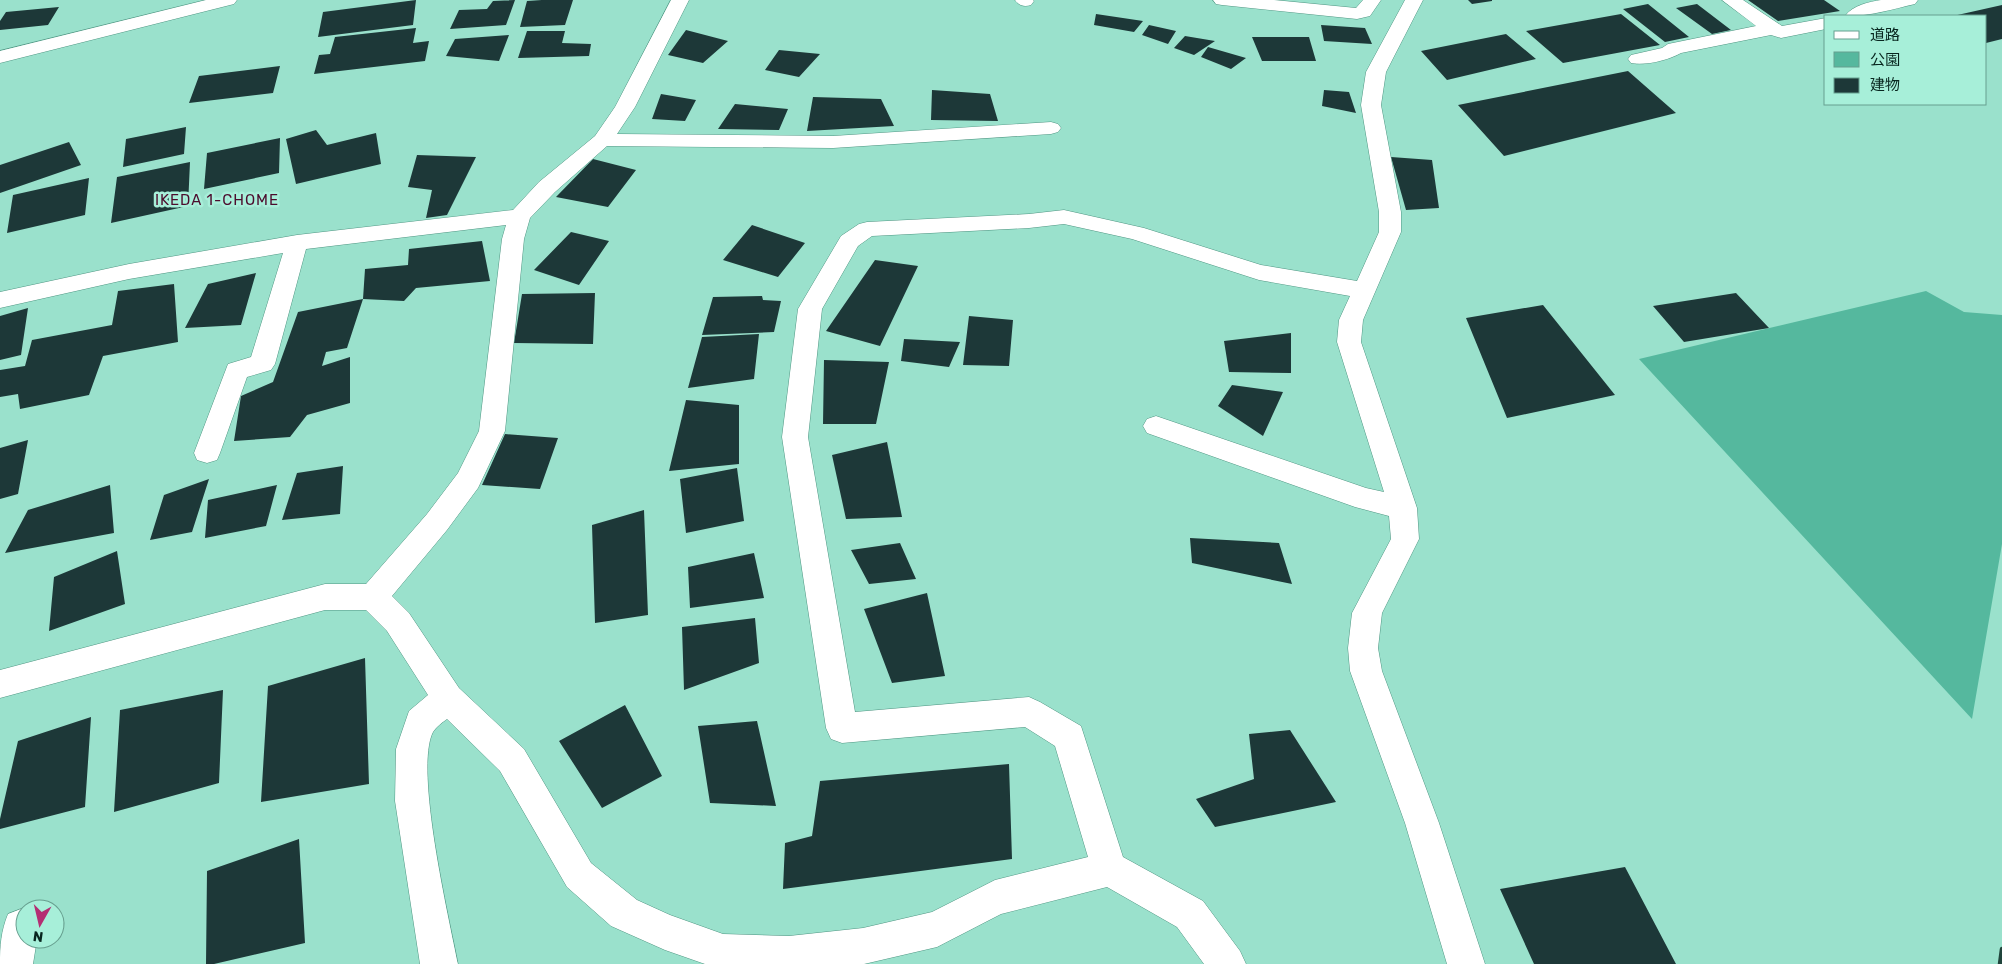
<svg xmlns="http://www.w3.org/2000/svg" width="2002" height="964" viewBox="0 0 2002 964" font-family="Rubik,'Noto Sans JP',sans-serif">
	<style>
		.green { fill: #55b89e }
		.building { fill: #1d3838 }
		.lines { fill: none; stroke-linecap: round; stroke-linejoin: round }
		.street-casing { stroke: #509683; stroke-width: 1 }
		.street { fill: #fff; fill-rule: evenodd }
		.rail { stroke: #20453c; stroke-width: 4.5 }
		.labels { text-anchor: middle; stroke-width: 5; stroke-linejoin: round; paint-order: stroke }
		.far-neighbourhood-label { font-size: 15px; letter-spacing: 1px; fill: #4c0c2d; stroke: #a7efd9 }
	</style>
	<rect width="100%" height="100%" fill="#9ae1cc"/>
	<!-- green -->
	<path class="green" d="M1926 291 1964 312 2002 315V544L1972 719 1639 359Z"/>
	<!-- building -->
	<path class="building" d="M416 0 413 25 318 37 323 12Z
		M515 0 506 25 450 29 459 10 487 9 493 1Z
		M542 0H573L565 25 520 27 527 1Z
		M1468 0H1492V1L1472 4Z
		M1748 0H1824L1840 11 1778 21Z
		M1648 4 1689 37 1665 42 1623 9Z
		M1697 4 1731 30 1712 34 1676 8Z
		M2002 5V39L1986 43V16H1953Z
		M59 7 48 25 0 30V21L6 12Z
		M1096 14 1143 21 1134 32 1094 25Z
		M1621 14 1660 45 1563 63 1526 31Z
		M1149 25 1176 31 1168 44 1142 35Z
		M1321 25 1365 28 1372 44 1324 41Z
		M416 28 413 43 429 41 425 61 314 74 319 55 330 54 335 37Z
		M686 30 728 41 703 63 668 55Z
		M527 31H565L562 43 591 44 589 56 518 58Z
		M1506 34 1536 59 1447 80 1421 51Z
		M509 35 499 61 446 56 455 39Z
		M1185 36 1215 41 1194 55 1174 48Z
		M1252 37H1309L1316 61H1262Z
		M1208 47 1246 58 1231 69 1201 57Z
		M779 50 820 54 799 77 765 70Z
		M280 66 273 93 189 103 199 76Z
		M1628 71 1676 113 1504 156 1458 105Z
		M932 90 990 94 998 121 931 120Z
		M1324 90 1349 92 1356 113 1322 106Z
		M661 94 696 100 685 121 652 119Z
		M813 97 881 99 894 126 807 131Z
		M735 104 788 109 779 130 718 129Z
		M186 127 184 154 123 167 126 139Z
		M316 130 327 145 376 133 381 164 296 184 286 139Z
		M280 138 279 173 204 189 207 153Z
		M69 142 81 165 0 193V165Z
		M417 155 476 157 447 215 426 218 432 190 408 187Z
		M1391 157 1432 160 1439 208 1406 210Z
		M593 159 636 170 608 207 556 197Z
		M190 162 188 206 111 223 117 177Z
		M89 178 85 215 7 233 13 195Z
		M752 225 805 243 778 277 723 260Z
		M571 232 609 241 579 285 534 270Z
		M482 241 490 281 416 288 404 301 363 299 365 269 408 265 409 249Z
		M875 260 918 266 880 346 826 331Z
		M256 273 241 325 185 328 208 284Z
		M174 284 178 342 103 356 89 395 20 409 18 394 0 397V370L25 366 32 340 112 325 118 291Z
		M595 293 593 344 514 343 522 294Z
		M1736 293 1769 328 1684 342 1653 306Z
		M762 296 763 300 781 301 774 332 702 335 713 297Z
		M363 299 347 348 326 352 322 366 350 357V403L307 415 290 437 234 441 241 396 273 382 298 312Z
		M1543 305 1615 395 1507 418 1466 318Z
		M28 308 21 355 0 360V316Z
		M969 316 1013 320 1009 366 963 365Z
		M1291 333V373L1229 372 1224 341Z
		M759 334 754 379 688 388 702 337Z
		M904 339 960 342 949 367 901 361Z
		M824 360 889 362 876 424H823Z
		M1232 385 1283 392 1263 436 1218 406Z
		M686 400 739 405V464L669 471Z
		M505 434 558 438 540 489 482 485Z
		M28 440 18 494 0 499V448Z
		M887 442 902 517 846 519 832 455Z
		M343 466 340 514 282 520 297 473Z
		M737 468 744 521 686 533 680 479Z
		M209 479 192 532 150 540 164 495Z
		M110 485 114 533 5 553 28 510Z
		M277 485 266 526 205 538 208 500Z
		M644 510 648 615 595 623 592 525Z
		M1190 538 1279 543 1292 584 1192 563Z
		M900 543 916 579 869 584 851 550Z
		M117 551 125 604 49 631 54 577Z
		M754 553 764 598 690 608 688 567Z
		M927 593 945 676 892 683 864 609Z
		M755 618 759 663 684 690 682 627Z
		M365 658 369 784 261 802 268 686Z
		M223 690 219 783 114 812 120 710Z
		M625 705 662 776 602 808 559 741Z
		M91 717 85 807 0 829V819L18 741Z
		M757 721 776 806 710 803 698 726Z
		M1290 730 1336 802 1215 827 1196 799 1254 779 1249 734Z
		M1009 764 1012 859 783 889 785 843 812 836 820 781Z
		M299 839 305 943 214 964H206L207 871Z
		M1625 867 1676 964H1534L1500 889Z"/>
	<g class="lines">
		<!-- street casing -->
		<g class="street-casing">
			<path id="street" d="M206 0H237L234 4 0 63V51Z
				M671 0H689L635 107 617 134 833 136 1051 122 1058 124 1061 128 1058 132 1051 134 833 148 607 146 555 192 530 218 524 239 505 431 478 488 447 530 392 596 409 613 459 688 524 749 591 863 637 900 670 915 723 934 789 936 863 928 932 912 995 880 1088 857 1055 746 1025 727 842 743 831 739 826 728 782 437 798 309 841 236 859 224 867 222 1029 214 1064 210 1144 228 1261 265 1357 281 1379 232V212L1361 105 1366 72 1405 0H1423L1386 72 1381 105 1401 212V232L1363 320 1361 342 1417 508 1419 539 1382 613 1378 648 1382 671 1439 823 1485 964H1447L1405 823 1350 671 1348 648 1352 613 1391 539 1389 516 1355 507 1147 433 1143 426 1147 419 1156 416 1366 488 1384 492 1337 342 1339 320 1350 296 1259 280 1132 239 1064 224 1029 228 872 236 858 246 822 309 808 437 855 712 1029 697 1040 702 1081 726 1123 857 1203 901 1240 951 1246 964H1204L1177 927 1107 887 1001 914 937 947 864 964H705L665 950 611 926 567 887 500 771 447 719C443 722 436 727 433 732 414 769 449 918 458 964H420L395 801 396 749 409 711 428 695 387 631 366 610H325L0 698V670L325 584H366L427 514 458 473 479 431 502 239 506 225 306 249 275 364 271 370 247 377 220 453 217 460 207 463 197 460 194 453 228 364 251 357 283 253 129 279 0 308V292L129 264 297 235 513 210 539 182 595 136 615 107Z
				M1015 0H1033L1034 1 1031 5C1024 7 1019 6 1015 0Z
				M1213 0H1274L1356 8 1363 0H1381L1370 16 1357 19 1222 5 1216 4Z
				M1722 0H1743L1782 26 1826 18V29L1781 38 1771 35 1681 53C1669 60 1645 66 1631 63L1628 59 1631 55 1662 48 1668 44 1756 26Z
				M1881 0H1918L1915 4C1893 9 1867 17 1845 16 1853 5 1869 2 1881 0Z
				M21 909 25 910V939H37L33 964H0C0 946 1 931 8 914Z"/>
		</g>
		<!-- street -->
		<use href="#street" class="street"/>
		<!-- rail -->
		<path class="rail" d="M2000 964 2002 949"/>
	</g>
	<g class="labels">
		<!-- far-neighbourhood labels -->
		<g class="far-neighbourhood-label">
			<text x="217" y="205">IKEDA 1-CHOME</text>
		</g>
	</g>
	<!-- legend -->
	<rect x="1824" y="15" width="162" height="90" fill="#a7efd9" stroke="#679f8f"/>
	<rect x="1834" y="31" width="25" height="8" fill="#ffffff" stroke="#679f8f"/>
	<text x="1870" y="40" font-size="15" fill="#08261f">道路</text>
	<rect x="1834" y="52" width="25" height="15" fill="#55b89e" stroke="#679f8f"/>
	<text x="1870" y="65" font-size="15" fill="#08261f">公園</text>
	<rect x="1834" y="78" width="25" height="15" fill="#1d3838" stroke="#679f8f"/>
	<text x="1870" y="90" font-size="15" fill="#08261f">建物</text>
	<!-- north arrow -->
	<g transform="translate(40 924) rotate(188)"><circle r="24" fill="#a7efd9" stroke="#679f8f"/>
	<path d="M0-4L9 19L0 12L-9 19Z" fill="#b42e73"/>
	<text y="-8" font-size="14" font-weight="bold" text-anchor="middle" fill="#08261f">N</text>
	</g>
</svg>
